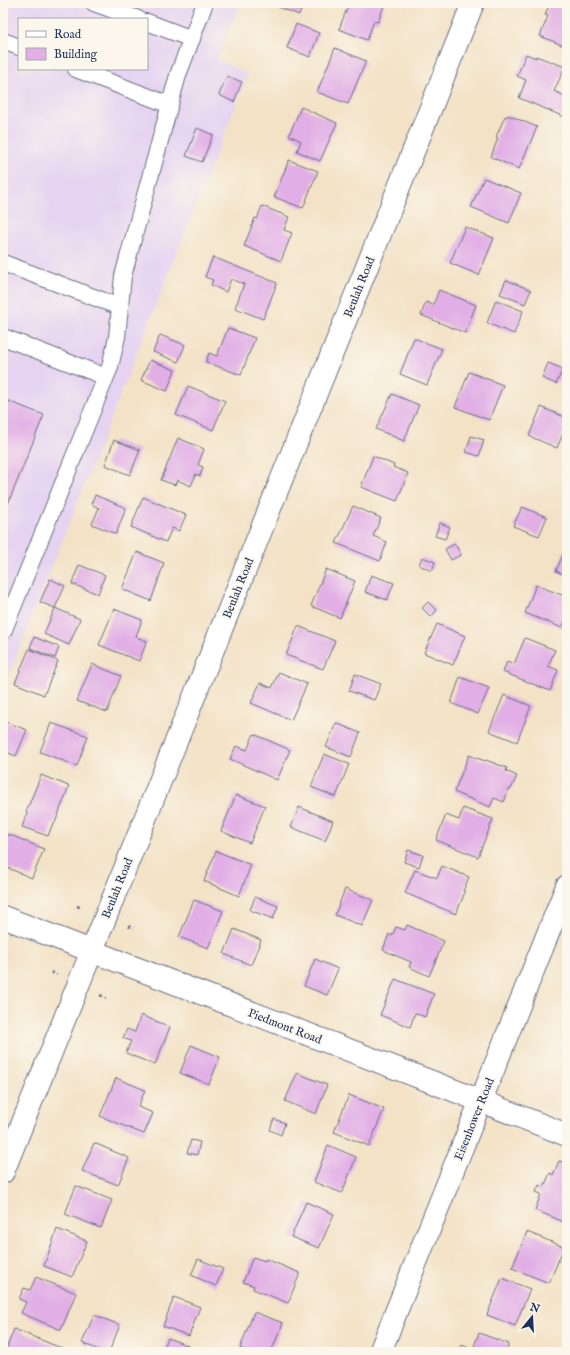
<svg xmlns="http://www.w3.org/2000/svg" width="570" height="1355" viewBox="0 0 570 1355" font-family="'IM FELL English',serif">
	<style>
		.built { fill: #e5d3f1; fill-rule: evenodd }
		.building { fill: #e1aee6 }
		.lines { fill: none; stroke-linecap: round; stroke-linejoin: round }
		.lane-casing { stroke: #676e82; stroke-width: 18 }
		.street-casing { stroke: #676e82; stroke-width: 24 }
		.path { stroke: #676e82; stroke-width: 2.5; stroke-dasharray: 3 3; stroke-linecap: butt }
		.lane { stroke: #fff; stroke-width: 16 }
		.street { stroke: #fff; stroke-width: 22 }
		.labels { text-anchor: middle; stroke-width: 4; stroke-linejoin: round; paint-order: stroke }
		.street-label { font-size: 12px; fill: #1b2f5e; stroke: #fbf7ec }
	</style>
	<rect width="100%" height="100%" fill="#fbf7ec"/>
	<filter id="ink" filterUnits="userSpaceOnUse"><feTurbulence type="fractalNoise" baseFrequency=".025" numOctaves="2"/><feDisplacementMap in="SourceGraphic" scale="8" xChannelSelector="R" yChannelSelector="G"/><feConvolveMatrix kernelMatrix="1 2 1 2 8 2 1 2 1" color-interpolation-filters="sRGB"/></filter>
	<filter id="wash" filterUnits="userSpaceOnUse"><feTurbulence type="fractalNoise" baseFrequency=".012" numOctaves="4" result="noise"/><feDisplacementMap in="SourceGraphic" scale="16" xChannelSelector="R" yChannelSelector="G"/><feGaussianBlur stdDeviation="0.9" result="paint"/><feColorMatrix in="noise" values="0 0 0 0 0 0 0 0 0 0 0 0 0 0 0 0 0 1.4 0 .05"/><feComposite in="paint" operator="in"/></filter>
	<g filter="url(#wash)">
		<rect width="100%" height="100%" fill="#f3e2c6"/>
		<!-- built -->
		<path class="built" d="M3 3H240L217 59 248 74 3 689ZM19 19H147V69H19Z"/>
		<g id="blocks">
			<!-- building -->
			<path class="building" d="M268 3H304L299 15Z
				M341 3H385L378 22 374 21 367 40 339 29 348 6Z
				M550 3H567V47L540 36 548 16 545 15Z
				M296 24 319 33 310 57 287 48Z
				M335 48 366 61 348 104 317 92Z
				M526 54 536 58V56L565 67 554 91 567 97V118L519 98 526 80 517 76Z
				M227 76 242 82 234 102 219 95Z
				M301 107 337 123 320 161 297 151 301 141 289 135Z
				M508 115 537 127 519 169 491 157 498 138 496 137 505 116 507 117Z
				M197 128 213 135 202 162 186 156Z
				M289 160 318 171 303 208 274 197Z
				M484 178 521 193 509 223 471 207Z
				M262 206 289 217 284 230 292 233 281 261 244 246 255 218 257 219Z
				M465 227 494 238 479 275 450 263Z
				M213 257 277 283 263 319 235 308 244 284 231 279 226 292 211 285 213 280 205 277Z
				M506 280 531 290 525 304 500 294Z
				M439 290 476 305 465 333 421 315 426 302 433 305Z
				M496 300 523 311 514 334 487 323Z
				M228 328 255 338 241 375 206 362 209 353 217 356Z
				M160 335 185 345 178 362 153 352Z
				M414 338 442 349 427 385 400 374Z
				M150 360 175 370 167 391 141 380Z
				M548 363 563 369 556 384 542 378Z
				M469 372 503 385 489 420 455 407Z
				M188 386 225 401 213 430 176 415Z
				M392 394 419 405 404 441 376 429Z
				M3 399 44 415 3 516Z
				M541 407 567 418V424L557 448 529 436Z
				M471 436 484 440 479 456 466 452Z
				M178 438 204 449 198 465 203 467 200 476 196 474 191 486 177 480 175 485 161 480Z
				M114 440 140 450 130 475 105 465Z
				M373 456 394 465 393 467 408 473 397 501 361 487Z
				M95 495 126 508 116 534 92 524 99 508 91 504Z
				M143 497 186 515 179 531 172 528 166 542 131 527Z
				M353 506 381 518 373 536 387 542 380 561 336 543Z
				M522 507 547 517 539 536 513 526Z
				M440 523 450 527 445 539 435 536Z
				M455 544 461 555 451 560 445 549Z
				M567 545V576L556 571Z
				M137 552 164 563 151 601 122 589Z
				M422 557 435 562 432 571 419 565Z
				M79 565 105 575 98 594 72 584Z
				M326 569 355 581 340 618 311 606Z
				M371 575 394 583 387 600 365 592Z
				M50 579 65 586 55 608 40 602Z
				M536 585 567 597V617L562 628 525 613Z
				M428 602 437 610 431 617 422 608Z
				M55 608 80 619 69 645 44 634Z
				M114 609 142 620 136 637 147 641 139 661 99 645Z
				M437 624 465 636 453 665 424 653Z
				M298 626 335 641 323 669 286 655Z
				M34 637 59 647 55 658 30 648Z
				M525 638 555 650 548 666 558 670 550 691 503 672 507 661 514 664Z
				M29 649 58 661 44 695 15 683Z
				M92 664 121 676 107 712 77 701Z
				M279 672 307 684 291 720 251 703 260 683 272 688Z
				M355 674 381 684 374 700 349 691Z
				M460 677 489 688 478 714 451 703Z
				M504 695 531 706 517 742 489 731Z
				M3 721 27 730 16 756 3 751Z
				M51 723 88 736 77 766 40 752Z
				M336 723 360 733 351 757 326 747Z
				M254 734 290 750 277 780 230 759 236 746 247 750Z
				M324 754 349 764 336 797 311 787Z
				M469 755 485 761 486 760 507 768 506 771 517 776 511 789H509L504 802 494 798 490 807 454 792Z
				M41 775 69 786 55 823H53L48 836 22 827 27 813 26 812Z
				M236 795 265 806 250 843 221 831Z
				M299 807 333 821 325 841 291 827Z
				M463 808 493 819 478 857 436 840 446 815 459 820Z
				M8 834 44 849 32 878 3 866V846Z
				M408 850 423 855 419 867 404 862Z
				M216 851 251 865 239 896 204 881Z
				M442 866 469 877 463 891 465 892 456 914 405 893 415 870 437 878Z
				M345 889 373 900 362 926 335 915Z
				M255 897 278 906 273 919 250 910Z
				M194 900 223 911 208 948 179 937Z
				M407 925 444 941 429 976 409 967 411 962 383 950 389 934 392 936 396 927 405 930Z
				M234 929 261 940 251 965 224 954Z
				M315 959 338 969 327 995 304 986Z
				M395 979 434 994 425 1017 415 1013 410 1027 380 1015Z
				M141 1015 170 1027 155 1065 126 1053 131 1041 123 1038 127 1029 135 1032Z
				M191 1045 220 1057 209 1084 180 1073Z
				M297 1073 327 1085 316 1114 285 1101Z
				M116 1078 145 1090 138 1107 153 1113 144 1134 100 1116Z
				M349 1095 384 1109 369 1146 334 1132Z
				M274 1119 285 1123 281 1135 270 1130Z
				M191 1140 200 1142 197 1155 187 1153Z
				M94 1143 129 1158 118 1185 82 1171Z
				M328 1145 356 1157 342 1193 314 1182Z
				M559 1161 567 1164V1214L564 1222 535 1210 541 1194 536 1192 539 1185 544 1187 550 1173 553 1175Z
				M76 1186 112 1200 101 1228 65 1214Z
				M306 1202 334 1214 319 1248 291 1237Z
				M57 1229 87 1241 72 1277 44 1266Z
				M527 1232 564 1247 549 1283 512 1268Z
				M253 1257 265 1261 266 1259 300 1273 288 1303 253 1289 254 1286 243 1282Z
				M198 1259 223 1269 216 1286 191 1275Z
				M36 1277 76 1293 61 1330 21 1313 26 1302 19 1299 24 1288 30 1290Z
				M502 1278 530 1289 515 1326 487 1315Z
				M174 1297 200 1307 189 1336 163 1326Z
				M254 1312 283 1323 271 1352H249L240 1348Z
				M94 1315 120 1325 109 1352H104L82 1343Z
				M14 1329 66 1350 65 1352H5Z
				M479 1333 509 1344 506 1352H459L462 1345 473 1349Z
				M168 1338 191 1347 189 1352H162Z"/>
		</g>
	</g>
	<g filter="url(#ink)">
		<use href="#blocks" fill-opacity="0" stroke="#676e82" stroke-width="1"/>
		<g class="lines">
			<!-- lane casing -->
			<g class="lane-casing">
				<path id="lane" d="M94 3 138 19
					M147 22 192 39
					M3 41 19 47
					M76 69 170 105
					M3 263 120 307
					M3 337 106 377
					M3 632 110 367 117 337 123 276 178 75 205 3"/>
			</g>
			<!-- street casing -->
			<g class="street-casing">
				<path id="street" d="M3 917 445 1087 567 1135
					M3 1172 473 3
					M380 1352 567 886"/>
			</g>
			<!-- path -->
			<path class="path" d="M77 906 82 908
				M128 926 134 928
				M51 972 57 975
				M100 995 106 998"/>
			<!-- lane -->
			<use href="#lane" class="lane"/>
			<!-- street -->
			<use href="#street" class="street"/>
		</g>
	</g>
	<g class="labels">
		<!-- street labels -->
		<g class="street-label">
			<text transform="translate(359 287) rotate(-68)" y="4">Beulah Road</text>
			<text transform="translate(238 588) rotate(-68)" y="4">Beulah Road</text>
			<text transform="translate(117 888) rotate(-68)" y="4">Beulah Road</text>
			<text transform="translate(285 1026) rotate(21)" y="4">Piedmont Road</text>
			<text transform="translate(474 1119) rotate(-68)" y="4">Eisenhower Road</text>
		</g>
	</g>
	<!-- margin -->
	<rect width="570" height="1355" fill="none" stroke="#fbf7ec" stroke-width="16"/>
	<!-- legend -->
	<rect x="18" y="18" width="130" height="52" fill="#fbf7ec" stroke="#a1a7b3"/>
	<rect x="26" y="31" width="20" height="6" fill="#ffffff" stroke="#a1a7b3"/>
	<text x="54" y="38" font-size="12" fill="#1b2f5e">Road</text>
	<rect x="26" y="48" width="20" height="12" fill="#e1aee6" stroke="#a1a7b3"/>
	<text x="54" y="58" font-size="12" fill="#1b2f5e">Building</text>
	<!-- north arrow -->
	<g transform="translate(532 1317) rotate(18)" stroke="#fbf7ec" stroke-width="3" paint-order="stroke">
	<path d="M0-3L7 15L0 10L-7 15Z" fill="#1b2f5e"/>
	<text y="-6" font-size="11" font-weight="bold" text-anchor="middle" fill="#1b2f5e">N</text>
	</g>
</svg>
